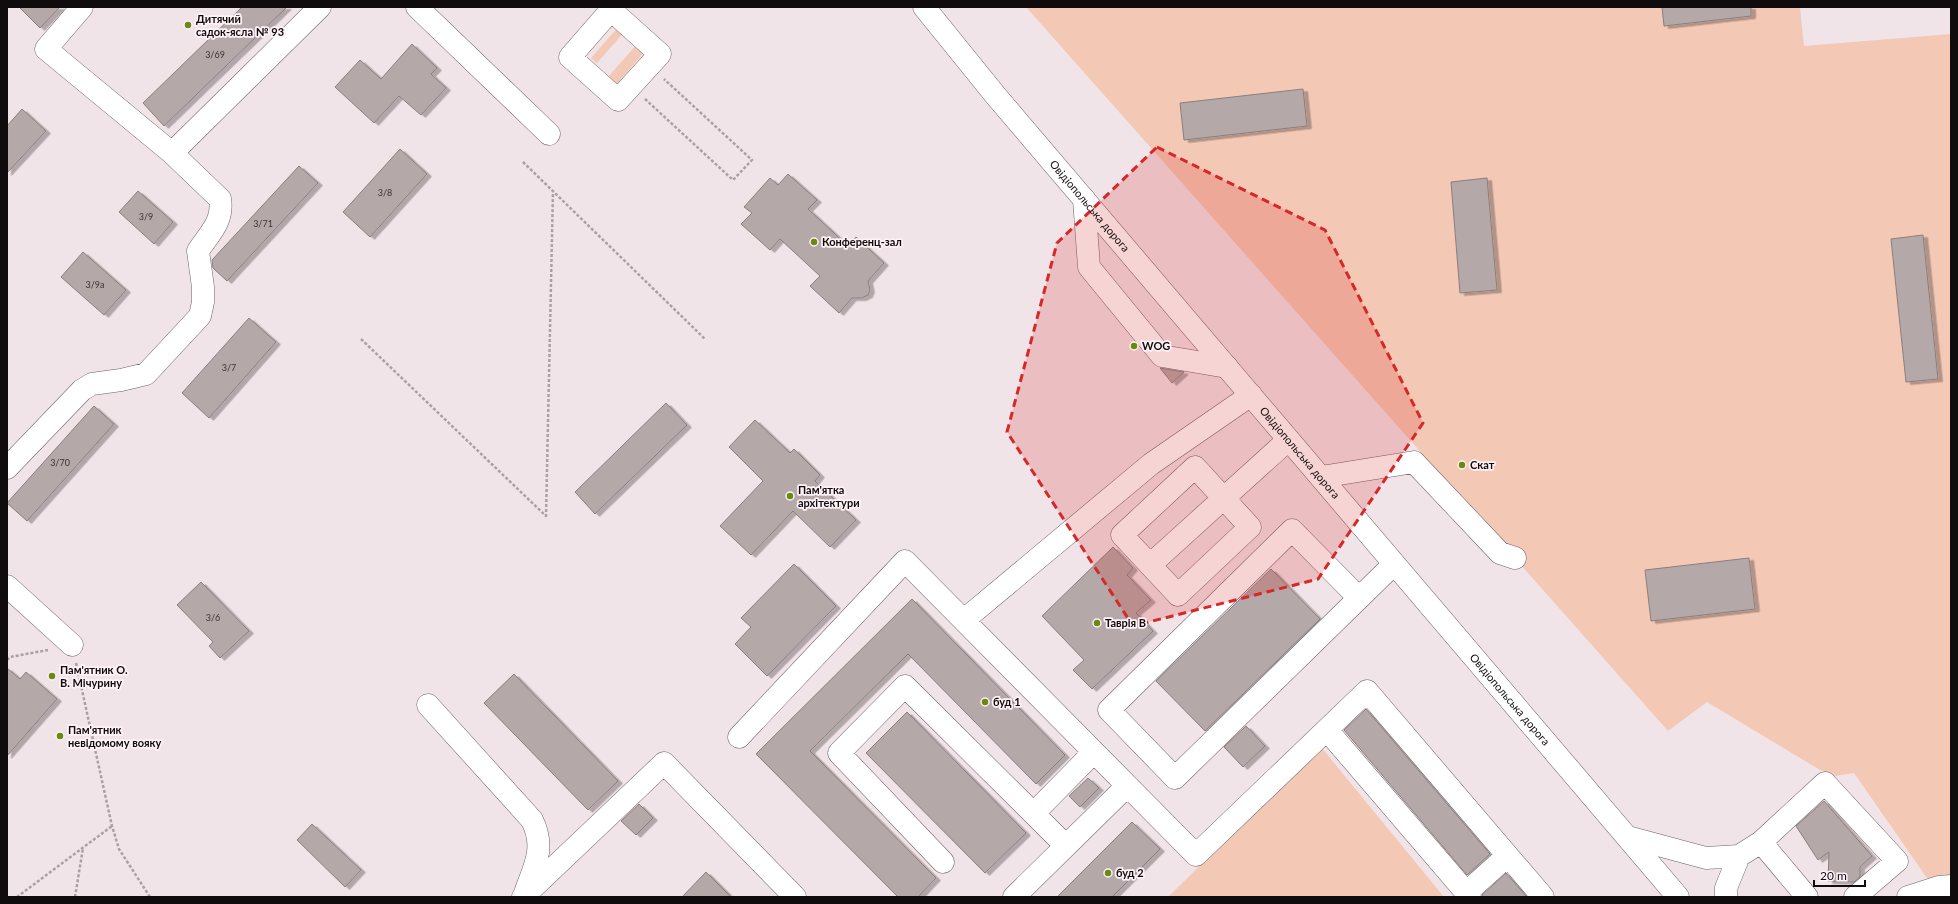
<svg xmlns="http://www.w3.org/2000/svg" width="1958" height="904" viewBox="0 0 1958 904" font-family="Lato,sans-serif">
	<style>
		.green { fill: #f3c8b5 }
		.building { fill: #b5a8a8; stroke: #8a7e7e; filter: url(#shadow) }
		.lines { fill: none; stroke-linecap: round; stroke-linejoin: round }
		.minor-casing { stroke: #6c6166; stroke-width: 23 }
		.major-casing { stroke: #6c6166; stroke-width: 23 }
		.path { stroke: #aaa0a4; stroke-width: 2.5; stroke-dasharray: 3 2; stroke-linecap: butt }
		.minor { stroke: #fff; stroke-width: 22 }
		.major { stroke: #fff; stroke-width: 22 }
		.marked { fill: #d62828; fill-opacity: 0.2; stroke: #d62828; stroke-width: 3; stroke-dasharray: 8 5; stroke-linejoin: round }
		.poi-dot { fill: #688a0e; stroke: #fef2f7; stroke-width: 1.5 }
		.labels { text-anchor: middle; stroke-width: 3.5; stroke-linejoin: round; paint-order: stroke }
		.number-label { font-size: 9px; fill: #393334 }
		.poi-label { font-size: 11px; font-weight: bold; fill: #100c0e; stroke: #fef2f7; text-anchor: start }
		.street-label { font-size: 11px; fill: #100c0e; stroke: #fef2f7 }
	</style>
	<defs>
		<filter id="shadow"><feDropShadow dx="4.5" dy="2.5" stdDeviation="0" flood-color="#0004"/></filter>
	</defs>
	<rect width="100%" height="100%" fill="#f1e4e9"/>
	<!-- green -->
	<path class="green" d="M1026 7H1800L1804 46 1951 34V886L1936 891 1854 773 1835 776 1820 770 1707 702 1668 731Z
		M620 25 626 30 597 63 591 58Z
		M638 43 646 50 616 85 608 77Z
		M1321 747 1444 897H1168Z"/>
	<!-- building -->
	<path class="building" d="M19 7H60L40 28Z
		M242 7H287L164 126 143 103Z
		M1662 7H1751V16L1664 26Z
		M412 44 437 68 431 74 446 88 421 115 399 96 374 123 335 87 360 60 381 79Z
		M1303 89 1307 126 1184 140 1180 103Z
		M22 109 46 131 7 173V126Z
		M400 149 427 174 370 237 343 212Z
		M299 166 318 183 227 281 213 268 212 260Z
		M788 174 817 200 808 209 848 246 856 237 884 263 868 281 870 290 868 295 862 298H852L839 313 810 286 820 276 780 239 770 250 741 224 752 213 744 207 770 178 778 185Z
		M1487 178 1497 290 1460 293 1451 182Z
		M138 191 173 222 154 244 119 212Z
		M1923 235 1938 379 1906 382 1891 239Z
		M83 252 126 290 104 315 61 277Z
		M249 318 276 342 209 418 182 393Z
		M1160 368 1184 372 1172 383Z
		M666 403 687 425 595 514 575 492Z
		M94 406 114 424 27 521 7 503Z
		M755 420 790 453 794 449 820 475 815 481 856 520 830 547 793 511 751 555 720 526 763 481 729 447Z
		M1113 547 1133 568 1127 575 1151 600 1136 613 1153 631 1092 689 1073 670 1084 660 1042 616Z
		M1749 558 1755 609 1651 621 1645 570Z
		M794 564 836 606 767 676 735 644 751 627 741 618Z
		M1271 569 1320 619 1205 731 1156 681Z
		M201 582 249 631 220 658 209 646 213 642 177 605Z
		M912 599 1065 755 1036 784 908 654 810 751 936 878 918 897H898L756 754Z
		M7 668 20 679 26 672 57 699 7 756Z
		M514 674 618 781 588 810 484 703Z
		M1366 709 1490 854 1467 875 1344 730Z
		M907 712 1026 833 985 873 866 753Z
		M1246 726 1265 746 1243 767 1224 747Z
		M1088 778 1099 788 1080 807 1069 796Z
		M1824 801 1872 856 1860 867V877L1854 882 1828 881 1829 852 1818 860 1796 826Z
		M639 804 653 818 636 835 621 821Z
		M1132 822 1160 849 1112 897H1057Z
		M312 824 361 870 345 887 297 840Z
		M706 872 731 897H682Z
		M1506 873 1527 897H1483L1482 895Z"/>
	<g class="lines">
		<!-- minor casing -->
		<g class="minor-casing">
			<path id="minor" d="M417 7 549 134
				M611 10 660 54 618 100 570 57Z
				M172 153 320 7
				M1084 199 1089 267 1162 356 1227 367
				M1195 467 1250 527 1178 595 1122 535Z
				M7 468 82 390 92 384 121 380 146 374 200 316 203 302V287L198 251C209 234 224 221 220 199L172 153 46 49 82 7
				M1321 477 1414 462 1500 553 1515 558
				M1150 565 1288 440
				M7 586 72 645
				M1359 598 1292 530 1109 710 1175 778 1394 564
				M964 620 1151 464 1251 395
				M428 705 532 820C545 846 536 864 526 890
				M1327 730 1470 897
				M739 737 905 561 1196 855 1367 691 1543 897
				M1034 813 1094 752
				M1628 837 1706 858 1739 856 1761 842 1807 897
				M1761 842 1825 783 1897 861 1855 897
				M943 862 839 753 905 686 1066 846
				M1466 893 1507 856
				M523 897 664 763 795 897
				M1014 897 1127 786
				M1726 897V888L1739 856
				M1908 897 1939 887 1951 886"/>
		</g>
		<!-- major casing -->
		<g class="major-casing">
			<g id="major">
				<path id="s1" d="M924 7 996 96 1678 897"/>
			</g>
		</g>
		<!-- path -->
		<path class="path" d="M645 99 733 180 752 160 664 79
			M523 162 705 339
			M361 339 546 516 553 191
			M7 660 10 657 48 650
			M76 663 112 826 119 849 150 897
			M17 897 112 826
			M75 897 83 848"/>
		<!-- minor -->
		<use href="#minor" class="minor"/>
		<!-- major -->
		<use href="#major" class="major"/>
	</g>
	<!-- marked area -->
	<path class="marked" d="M1157 147 1325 230 1423 423 1318 579 1133 626 1007 432 1057 243Z"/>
	<!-- markers -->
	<g class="poi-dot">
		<circle cx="188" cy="25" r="4"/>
		<circle cx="814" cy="242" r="4"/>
		<circle cx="1134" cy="346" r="4"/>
		<circle cx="1462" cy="465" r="4"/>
		<circle cx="790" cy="496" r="4"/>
		<circle cx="1097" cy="623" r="4"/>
		<circle cx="52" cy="676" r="4"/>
		<circle cx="985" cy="702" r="4"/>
		<circle cx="60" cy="736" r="4"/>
		<circle cx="1108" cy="873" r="4"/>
	</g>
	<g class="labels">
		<!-- number labels -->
		<g class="number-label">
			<text x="215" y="58">3/69</text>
			<text x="385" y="196">3/8</text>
			<text x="146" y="220">3/9</text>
			<text x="263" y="227">3/71</text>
			<text x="95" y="288">3/9а</text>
			<text x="229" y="371">3/7</text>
			<text x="60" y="466">3/70</text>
			<text x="213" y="621">3/6</text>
		</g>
		<!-- poi labels -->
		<g class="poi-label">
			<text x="196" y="23">Дитячий<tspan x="196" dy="13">садок-ясла № 93</tspan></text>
			<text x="822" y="246">Конференц-зал</text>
			<text x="1142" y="350">WOG</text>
			<text x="1470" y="469">Скат</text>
			<text x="798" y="494">Пам'ятка<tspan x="798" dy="13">архітектури</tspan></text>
			<text x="1105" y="627">Таврія В</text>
			<text x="60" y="674">Пам'ятник О.<tspan x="60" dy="13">В. Мічурину</tspan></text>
			<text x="993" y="706">буд 1</text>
			<text x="68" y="734">Пам'ятник<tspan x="68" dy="13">невідомому вояку</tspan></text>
			<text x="1116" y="877">буд 2</text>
		</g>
		<!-- street labels -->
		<g class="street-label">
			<text dy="4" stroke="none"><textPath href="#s1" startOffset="259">Овідіопольська дорога</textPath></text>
			<text dy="4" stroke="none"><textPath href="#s1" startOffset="583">Овідіопольська дорога</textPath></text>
			<text dy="4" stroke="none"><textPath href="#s1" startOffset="907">Овідіопольська дорога</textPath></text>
		</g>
	</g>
	<!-- border -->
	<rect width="1958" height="904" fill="none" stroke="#100c0e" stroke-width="16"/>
	<!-- scale -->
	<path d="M1814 880v6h51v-6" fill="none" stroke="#100c0e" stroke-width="2"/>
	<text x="1820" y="880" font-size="12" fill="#100c0e" stroke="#fef2f7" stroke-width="3" paint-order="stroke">20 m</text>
</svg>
